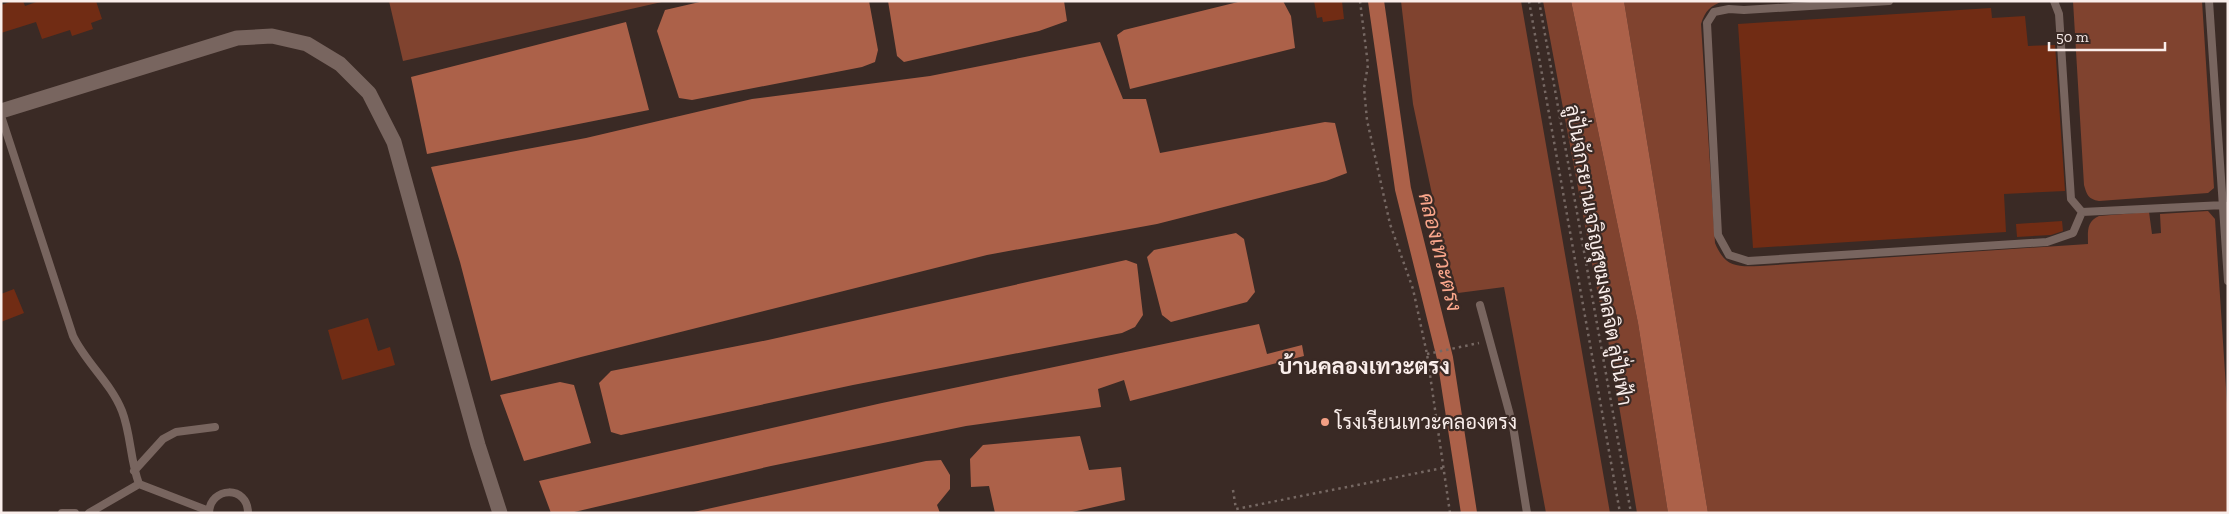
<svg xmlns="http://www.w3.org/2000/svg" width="2229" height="514" viewBox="0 0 2229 514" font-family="'Zilla Slab',Sarabun,serif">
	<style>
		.green { fill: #80432f }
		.water { fill: #ac6149 }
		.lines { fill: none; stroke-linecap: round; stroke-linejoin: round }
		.canal { stroke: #ac6149; stroke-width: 16 }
		.building { fill: #712c14 }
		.path { stroke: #766863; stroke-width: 2.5; stroke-dasharray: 2.5 4; stroke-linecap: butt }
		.lane { stroke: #78655f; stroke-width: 8 }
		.street { stroke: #78655f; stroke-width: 15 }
		.poi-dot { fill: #f39f84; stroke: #3a2a25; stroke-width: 2 }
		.labels { text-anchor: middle; stroke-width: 4.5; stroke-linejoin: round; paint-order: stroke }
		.street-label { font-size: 20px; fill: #faeeeb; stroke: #3a2a25 }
		.poi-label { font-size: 20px; fill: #faeeeb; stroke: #3a2a25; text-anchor: start }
		.water-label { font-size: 21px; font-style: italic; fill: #faa68b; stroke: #3a2a25 }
		.quarter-label { font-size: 22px; font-weight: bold; fill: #faeeeb; stroke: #3a2a25 }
	</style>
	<rect width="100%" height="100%" fill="#3a2a25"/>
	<!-- green -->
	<path class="green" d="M389 1H666L403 61Z
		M1401 1H1521L1610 513H1546L1504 287 1458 293 1441 237 1413 104Z
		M1543 1H1571L1638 323 1668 513H1637L1607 334 1619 330 1615 309 1601 311Z
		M1624 1H1723C1710 6 1705 11 1701 24L1715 243C1725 267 1736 267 1760 266L2088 244C2088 232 2086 222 2099 216L2149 212 2152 234 2161 233 2160 214 2208 211 2215 219 2228 419V513H1708Z
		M2073 1H2202L2214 188 2208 193 2099 201C2088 199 2087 195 2084 185Z"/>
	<!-- water -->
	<path class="water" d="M704 1H869L878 50 875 62 862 67 692 100 679 98 657 31 665 10Z
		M888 1H1064L1067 21 1039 31 904 62 897 56Z
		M1242 1H1283L1291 16 1295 48 1130 89 1117 35 1124 30Z
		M1571 1H1624L1708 513H1668L1638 323Z
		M626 22 649 110 427 154 411 77Z
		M1100 42 1123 99H1146L1160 153 1325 122 1335 123 1347 173 1326 181 1157 224 987 255 581 357 491 381 460 262 431 167 586 138 752 99 930 76Z
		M1236 233 1244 239 1255 292 1247 302 1171 322 1162 315 1147 257 1154 250Z
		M1126 260 1137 264 1143 315 1135 327 1122 333 853 385 621 435 611 432 599 383 611 371 768 340Z
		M1259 324 1267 354 1302 345 1304 356 1130 401 1124 380 1098 389 1101 407 966 426 771 466 570 513H551L539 481 882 403Z
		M560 382 574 385 591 443 524 461 500 395Z
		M1080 436 1089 470 1121 467 1125 500 1068 513H995L989 486 971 487 970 459 983 445Z
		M941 460 950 475V489L937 505 940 513H689L926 461Z"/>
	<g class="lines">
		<!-- canal -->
		<path class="canal" d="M1376 1 1403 189 1445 358 1469 513"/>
	</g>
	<!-- building -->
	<path class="building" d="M13 1H23L25 6 39 1H96L102 19 91 23 93 29 72 36 70 30 42 39 36 22 1 33V5Z
		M1314 1H1342L1344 19 1323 22 1322 17 1317 18Z
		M1991 8 1992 18 2025 16 2028 46 2055 45 2065 191 2004 194 2006 232 1753 248 1738 24Z
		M2062 221 2063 231 2051 235 2017 237 2016 224Z
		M14 289 24 313 1 322V294Z
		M368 318 378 351 390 347 395 365 342 380 328 330Z"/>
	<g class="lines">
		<!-- path -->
		<path class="path" d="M1360 1 1368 65 1364 88 1367 120 1390 224 1413 289 1427 354 1450 513
			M1529 1 1620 513
			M1539 1 1631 513
			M1427 354 1479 343
			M1233 490 1236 509 1443 468"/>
		<!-- lane -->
		<path class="lane" d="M1889 1 1744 10 1729 9 1714 12 1707 23 1718 235 1729 255 1748 261 2047 242 2073 233 2082 212
			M2054 1 2059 14 2071 199 2082 212 2224 205
			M2209 1 2228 281
			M1 116 73 336C86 363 111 383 122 411 131 434 130 460 139 484L89 513
			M1480 305 1513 426 1527 513
			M134 471 163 439 176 432 215 427
			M139 484 209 511
			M62 513H75
			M209 513C210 486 248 485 248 513"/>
		<!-- street -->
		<path class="street" d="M1 111 237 38 272 36 307 44 340 64 369 93 394 142 478 445 500 513"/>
	</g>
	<!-- markers -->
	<circle class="poi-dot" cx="1325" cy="422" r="5"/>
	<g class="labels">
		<!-- street labels -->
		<g class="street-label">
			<text transform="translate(1599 255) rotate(80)" y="7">ลู่ปั่นจักรยานเจริญสุขมงคลจิต ลู่ปั่นฟ้า</text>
		</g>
		<!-- poi labels -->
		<g class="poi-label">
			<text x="1335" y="429">โรงเรียนเทวะคลองตรง</text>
		</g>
		<!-- water labels -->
		<g class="water-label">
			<text transform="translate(1440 252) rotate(76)" y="7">คลองเทวะตรง</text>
		</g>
		<!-- quarter labels -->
		<g class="quarter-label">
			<text x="1364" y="374">บ้านคลองเทวะตรง</text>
		</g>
	</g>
	<!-- border -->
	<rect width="2229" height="514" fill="none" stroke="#faeeeb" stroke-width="5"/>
	<!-- scale -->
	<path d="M2049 42v8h116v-8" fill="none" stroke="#faeeeb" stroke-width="2.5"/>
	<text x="2056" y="42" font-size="15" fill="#faeeeb" stroke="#3a2a25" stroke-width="4" paint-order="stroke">50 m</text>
</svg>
